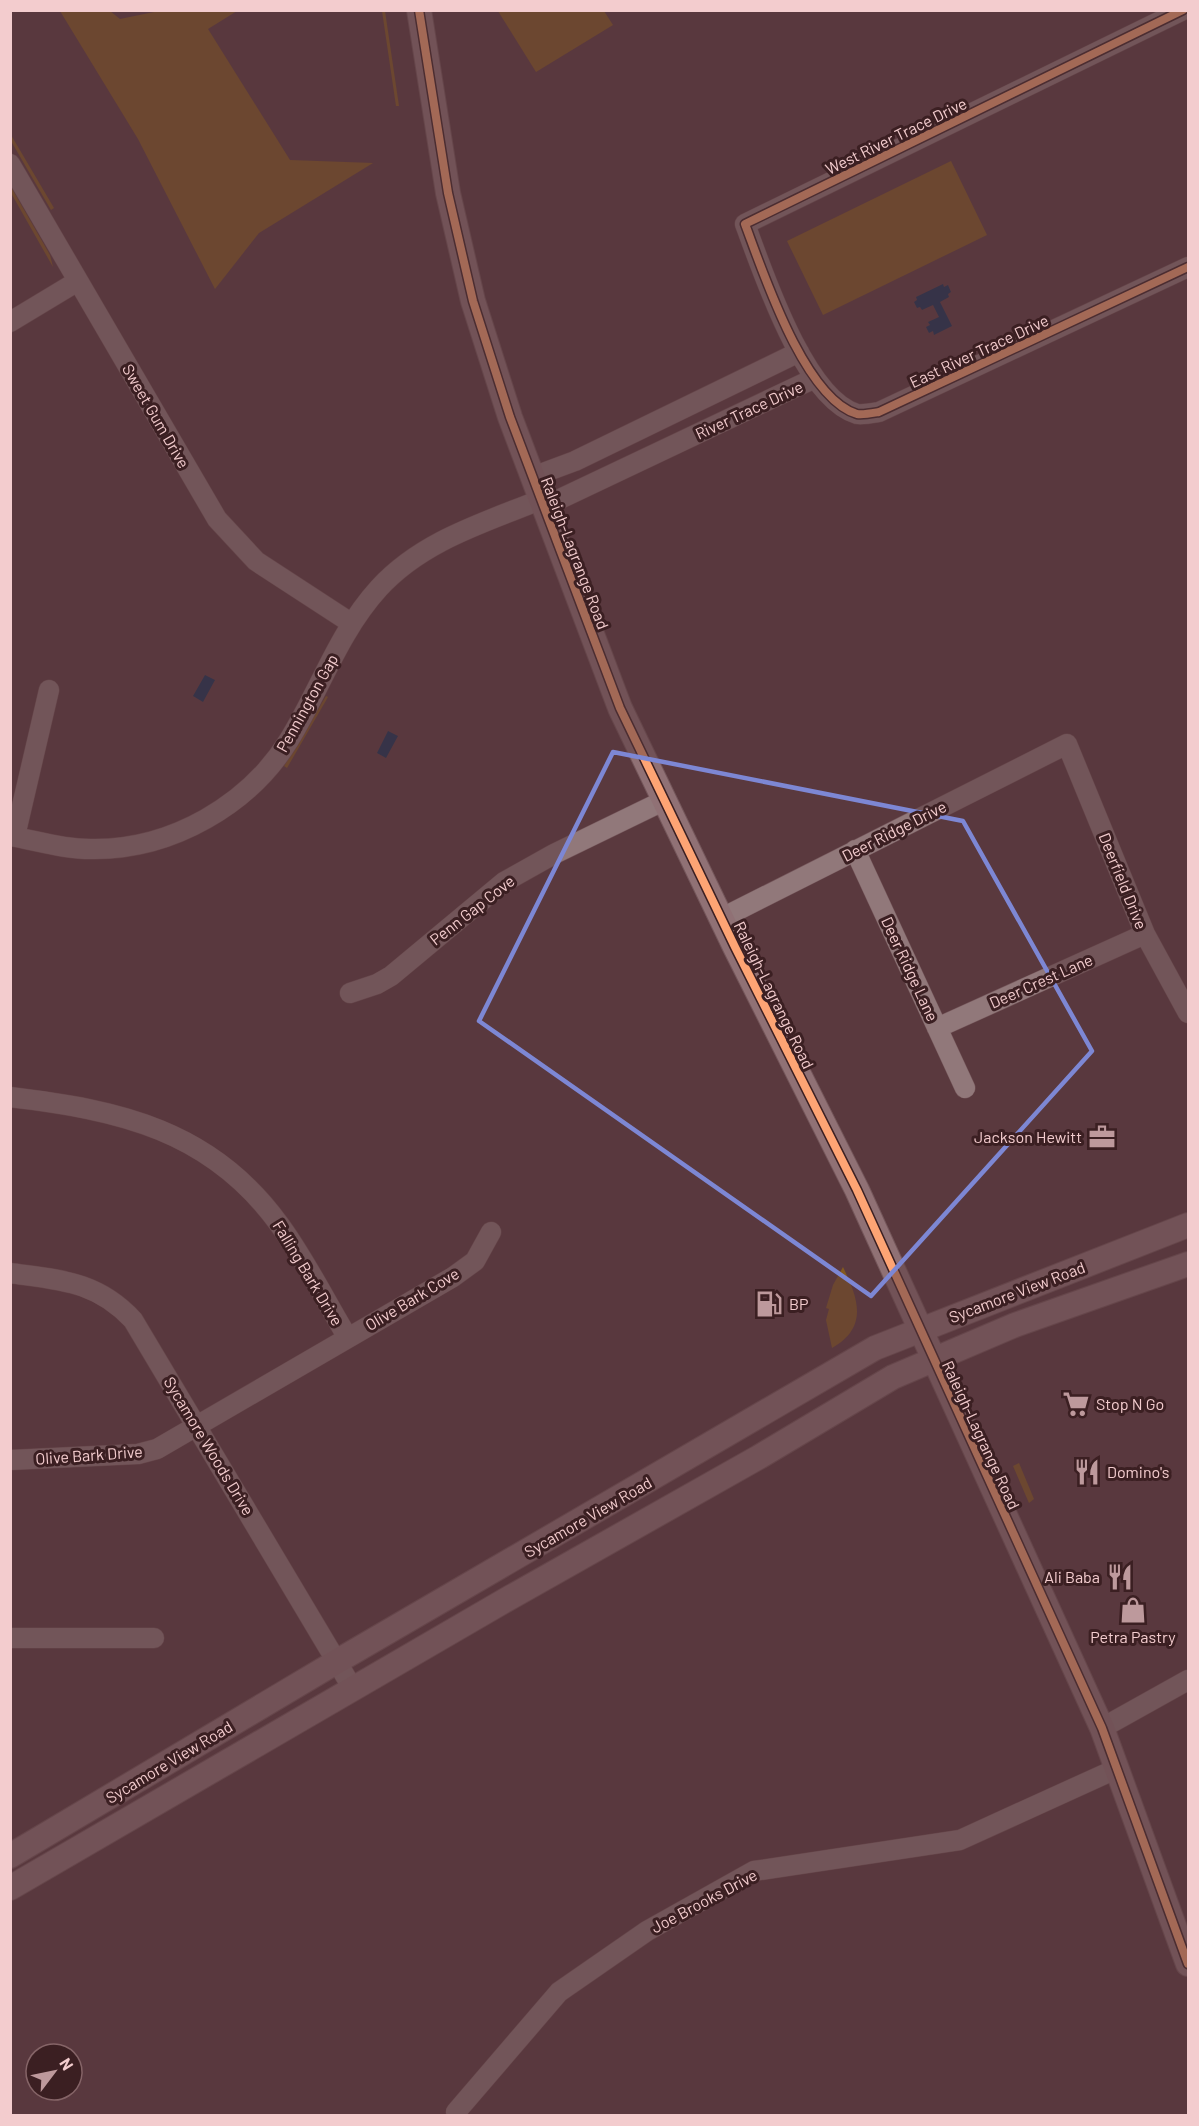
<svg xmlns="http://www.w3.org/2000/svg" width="1199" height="2126" viewBox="0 0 1199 2126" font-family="Barlow,sans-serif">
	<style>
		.green { fill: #83591f }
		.water { fill: #0d2e54 }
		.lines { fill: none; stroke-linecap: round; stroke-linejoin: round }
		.minor-casing { stroke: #74565a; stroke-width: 21 }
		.major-casing { stroke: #74565a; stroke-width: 26 }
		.minor { stroke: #91787a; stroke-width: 20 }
		.major { stroke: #907175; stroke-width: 24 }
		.cycleway-casing { stroke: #3b1f22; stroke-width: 11 }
		.cycleway { stroke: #fda474; stroke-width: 8 }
		.marked { fill: none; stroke: #7d87d4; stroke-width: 4.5; stroke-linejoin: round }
		.labels { text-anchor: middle; stroke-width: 6; stroke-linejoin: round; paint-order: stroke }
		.street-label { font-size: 16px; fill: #f3ccce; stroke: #3b1f22 }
		.poi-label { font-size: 16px; fill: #f3ccce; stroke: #3b1f22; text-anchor: start }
	</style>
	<rect width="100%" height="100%" fill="#5a393e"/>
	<!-- green -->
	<path class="green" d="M60 11H110L120 19 159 11H237L208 29 290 160 373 163 259 233 215 289 138 139Z
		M382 11H385L399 106H396Z
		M498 11H604L613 25 536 72Z
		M11 135 54 208 51 210 11 141Z
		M951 161 987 235 823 315 787 241Z
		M11 187 50 255 53 267 11 193Z
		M326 696 328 697 287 768 284 766Z
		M843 1267C858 1298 869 1327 832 1348L826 1320 829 1309 826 1308 833 1285Z
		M1019 1463 1034 1499 1029 1503 1013 1466Z"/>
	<!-- water -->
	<path class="water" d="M943 284 944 287 948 285 951 292 948 294 949 297 940 302 952 326 934 335 933 331 929 333 926 327 930 325 928 322 939 317 933 305 922 310 920 307 917 308 914 302 917 300 916 297Z
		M205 675 215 680 203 702 193 696Z
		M388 731 398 736 386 758 377 753Z"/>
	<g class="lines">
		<!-- minor casing -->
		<g class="minor-casing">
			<path id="minor" d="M1183 10 745 224C763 272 804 398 857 414 863 415 873 413 879 412L1188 267
				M10 164 217 519 256 561 351 623
				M10 322 78 281
				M532 477 575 461 799 352
				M543 507 813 379
				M10 836C38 841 67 850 95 849 172 849 249 805 289 740 320 690 338 633 379 588 422 541 483 523 540 500
				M15 836 49 690
				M855 850 965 1088
				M722 918 1067 744 1145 934 1188 1013
				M350 993 377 984 391 976 504 882 554 854 663 801
				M937 1028 1145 934
				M10 1097C119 1110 211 1130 279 1224 305 1259 325 1300 348 1338
				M10 1273C60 1280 97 1281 133 1320L353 1689
				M10 1460 138 1454 157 1449 453 1277 475 1261 491 1232
				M10 1638H154
				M1102 1728 1188 1680
				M456 2112 559 1992 647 1931 754 1871 960 1840 1116 1769"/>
		</g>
		<!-- major casing -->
		<g class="major-casing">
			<path id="major" d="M419 10 448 193 473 301 510 417 620 708 735 947 857 1190 1102 1728 1188 1964
				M10 1856 336 1662 875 1348 1188 1225
				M10 1888 511 1597 759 1457 893 1377 1015 1325 1188 1264"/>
		</g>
		<!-- minor -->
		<use href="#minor" class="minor"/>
		<!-- major -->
		<use href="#major" class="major"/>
		<!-- cycleway casing -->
		<g class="cycleway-casing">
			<path id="cycleway" d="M419 10 448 193 473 301 510 417 620 708 735 947 857 1190 1102 1728 1188 1964
				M1183 10 745 224C763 272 804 398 857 414 863 415 873 413 879 412L1188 267"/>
		</g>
		<!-- cycleway -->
		<use href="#cycleway" class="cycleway"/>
	</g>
	<!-- marked area -->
	<path d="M0 0H1199V2126H0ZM613 752 963 821 1092 1051 871 1296 479 1021Z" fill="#5a393e" fill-opacity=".55" fill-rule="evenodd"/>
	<path class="marked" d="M613 752 963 821 1092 1051 871 1296 479 1021Z"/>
	<!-- icons -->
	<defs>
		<g id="office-bare" transform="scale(2.07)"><path d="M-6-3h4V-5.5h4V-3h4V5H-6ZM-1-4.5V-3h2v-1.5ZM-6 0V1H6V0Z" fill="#bd999c" stroke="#3b1f22" stroke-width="2.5" paint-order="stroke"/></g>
		<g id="fuel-bare" transform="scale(2.07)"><path d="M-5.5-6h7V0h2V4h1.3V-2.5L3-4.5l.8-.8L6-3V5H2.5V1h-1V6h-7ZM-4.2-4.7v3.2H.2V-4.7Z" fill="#bd999c" stroke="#3b1f22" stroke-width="2.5" paint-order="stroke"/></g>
		<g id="supermarket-bare" transform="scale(2.07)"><path d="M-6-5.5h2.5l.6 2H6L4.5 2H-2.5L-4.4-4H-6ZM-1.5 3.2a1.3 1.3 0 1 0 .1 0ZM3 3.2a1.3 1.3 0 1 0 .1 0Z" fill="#bd999c" stroke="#3b1f22" stroke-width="2.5" paint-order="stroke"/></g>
		<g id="restaurant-bare" transform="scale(2.07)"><path d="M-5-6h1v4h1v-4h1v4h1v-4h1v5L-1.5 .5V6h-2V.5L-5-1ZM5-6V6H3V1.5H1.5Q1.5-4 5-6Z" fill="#bd999c" stroke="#3b1f22" stroke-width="2.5" paint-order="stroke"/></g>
		<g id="shop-bare" transform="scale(2.07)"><path d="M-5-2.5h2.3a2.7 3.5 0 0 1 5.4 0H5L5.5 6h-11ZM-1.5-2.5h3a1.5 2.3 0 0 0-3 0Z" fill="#bd999c" stroke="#3b1f22" stroke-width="2.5" paint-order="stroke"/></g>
	</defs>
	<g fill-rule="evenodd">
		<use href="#office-bare" x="1102" y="1137"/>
		<use href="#fuel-bare" x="769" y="1304"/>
		<use href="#supermarket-bare" x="1076" y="1404"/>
		<use href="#restaurant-bare" x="1087" y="1472"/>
		<use href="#restaurant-bare" x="1120" y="1577"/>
		<use href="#shop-bare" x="1133" y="1610"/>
	</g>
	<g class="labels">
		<!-- street labels -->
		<g class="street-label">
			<text transform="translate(896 136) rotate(-26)" y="6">West River Trace Drive</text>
			<text transform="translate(979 351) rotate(-25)" y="6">East River Trace Drive</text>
			<text transform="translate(749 410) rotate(-25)" y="6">River Trace Drive</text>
			<text transform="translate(156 416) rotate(60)" y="6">Sweet Gum Drive</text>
			<text transform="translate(575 553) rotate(69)" y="6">Raleigh-Lagrange Road</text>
			<text transform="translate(307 703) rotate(-61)" y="6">Pennington Gap</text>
			<text transform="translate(894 831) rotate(-27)" y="6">Deer Ridge Drive</text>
			<text transform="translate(1123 881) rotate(68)" y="6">Deerfield Drive</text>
			<text transform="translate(472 910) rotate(-38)" y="6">Penn Gap Cove</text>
			<text transform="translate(910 969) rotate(65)" y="6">Deer Ridge Lane</text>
			<text transform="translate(1041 981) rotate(-24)" y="6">Deer Crest Lane</text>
			<text transform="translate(774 995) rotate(64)" y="6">Raleigh-Lagrange Road</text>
			<text transform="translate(308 1273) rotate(59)" y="6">Falling Bark Drive</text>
			<text transform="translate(1017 1292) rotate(-21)" y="6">Sycamore View Road</text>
			<text transform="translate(412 1299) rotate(-31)" y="6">Olive Bark Cove</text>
			<text transform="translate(981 1435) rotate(65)" y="6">Raleigh-Lagrange Road</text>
			<text transform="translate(209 1446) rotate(59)" y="6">Sycamore Woods Drive</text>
			<text transform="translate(89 1455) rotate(-4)" y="6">Olive Bark Drive</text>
			<text transform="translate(588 1517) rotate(-30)" y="6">Sycamore View Road</text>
			<text transform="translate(169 1762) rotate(-31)" y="6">Sycamore View Road</text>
			<text transform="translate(704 1901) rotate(-28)" y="6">Joe Brooks Drive</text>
		</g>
		<!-- poi labels -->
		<g class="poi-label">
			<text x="1082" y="1143" text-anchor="end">Jackson Hewitt</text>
			<text x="789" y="1310">BP</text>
			<text x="1096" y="1410">Stop N Go</text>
			<text x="1107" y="1478">Domino's</text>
			<text x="1100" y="1583" text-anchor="end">Ali Baba</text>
			<text x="1133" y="1643" text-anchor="middle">Petra Pastry</text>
		</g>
	</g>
	<!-- border -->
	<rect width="1199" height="2126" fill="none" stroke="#f3ccce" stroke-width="24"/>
	<!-- north arrow -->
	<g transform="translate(54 2072) rotate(58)"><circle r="28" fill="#3b1f22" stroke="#856467" stroke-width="1.5"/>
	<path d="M0-4.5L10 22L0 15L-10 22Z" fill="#bd999c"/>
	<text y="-9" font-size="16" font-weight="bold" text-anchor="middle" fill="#f3ccce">N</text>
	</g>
</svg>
